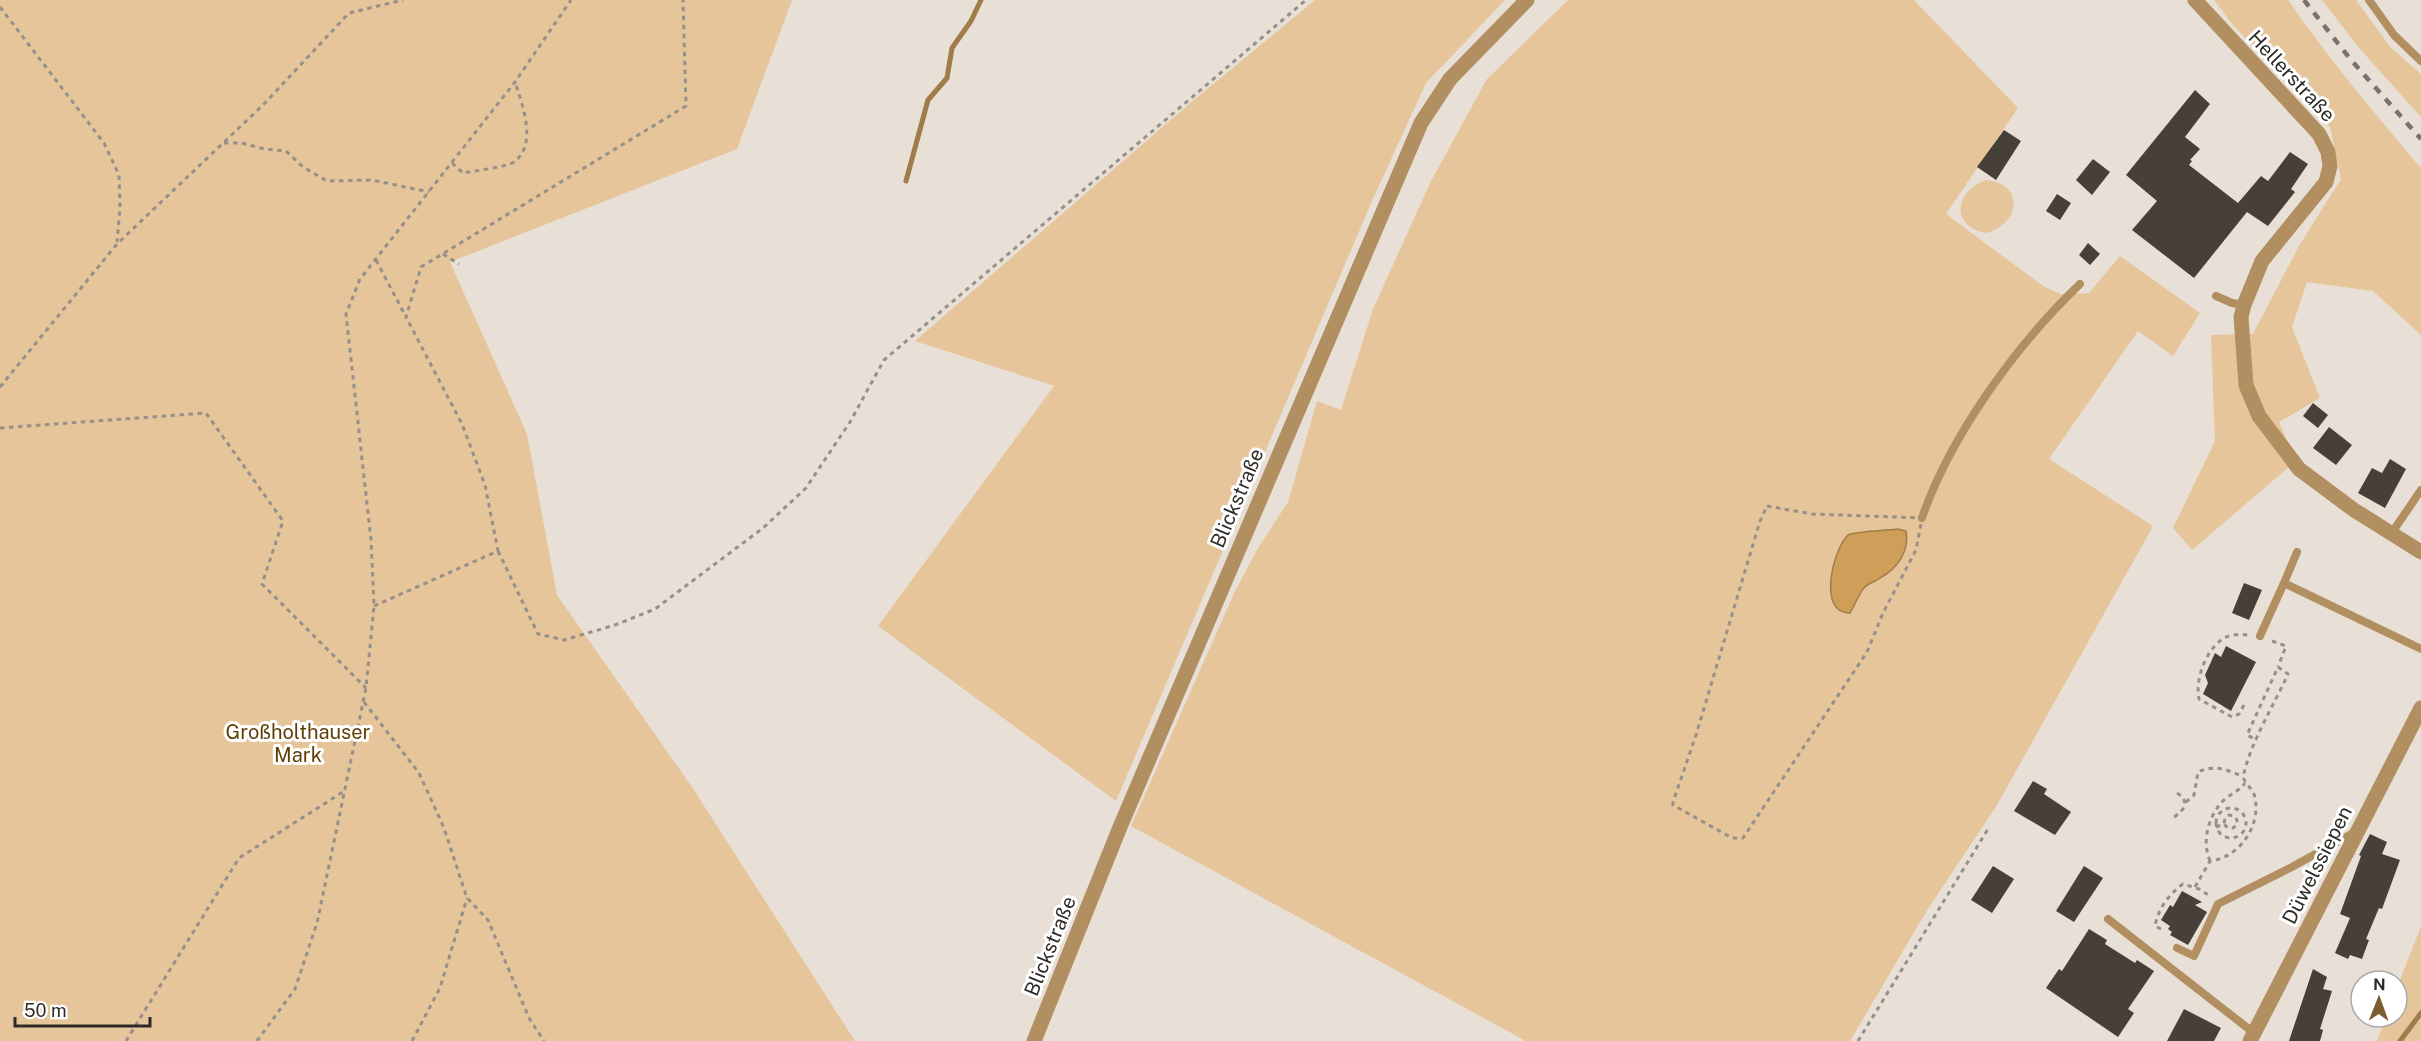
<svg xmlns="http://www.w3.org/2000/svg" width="2421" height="1041" viewBox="0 0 2421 1041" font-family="'Public Sans',sans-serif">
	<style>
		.green { fill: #e6c59a; fill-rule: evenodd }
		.water { fill: #cf9e59; stroke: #9f7c4a; stroke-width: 1.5 }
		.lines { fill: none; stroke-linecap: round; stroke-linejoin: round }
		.stream { stroke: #9f7c4a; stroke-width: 5 }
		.building { fill: #464038 }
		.path { stroke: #969089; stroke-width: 3; stroke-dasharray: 4.5 4.5; stroke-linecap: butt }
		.lane { stroke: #b18f61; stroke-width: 8 }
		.street { stroke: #b18f61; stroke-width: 15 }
		.rail { stroke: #78736d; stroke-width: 4.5; stroke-dasharray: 8 8; stroke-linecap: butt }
		.labels { text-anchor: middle; stroke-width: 6; stroke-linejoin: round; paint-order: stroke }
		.street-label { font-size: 20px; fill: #2e2b27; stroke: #fff }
		.park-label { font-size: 20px; fill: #614007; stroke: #fff }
	</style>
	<rect width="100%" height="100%" fill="#e8e0d6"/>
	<!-- green -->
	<path class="green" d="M0 0H792L737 149 450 262 527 434 557 595 692 787 855 1041H0Z
		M1315 0H1505L1426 83 1372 201 1116 801 878 626 1054 386 915 341 1189 104Z
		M1568 0H1914L2018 108 1946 214 2043 286 2061 294 2089 293 2120 256 2200 313 2173 356 2138 331 2049 459 2153 526 1997 805 1926 912 1850 1041H1526L1131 826 1235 591 1257 550 1288 502 1317 401 1341 410 1373 309 1431 181 1487 79ZM1901 529 1906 531 1899 563 1891 571 1863 589 1850 613C1817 614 1832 545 1850 534 1858 530 1889 531 1901 529Z
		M2214 0H2288C2329 59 2375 114 2421 168V335L2373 291 2307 282 2292 327 2320 398 2279 422 2296 461 2192 550 2173 528 2215 441 2211 335 2253 334 2299 246 2341 179 2330 127 2233 25Z
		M2322 0H2356L2391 48 2421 74V117L2360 49Z
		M1987 180C2025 185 2020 223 1987 233 1950 228 1954 190 1987 180Z
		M2421 926V1041H2377L2386 1017H2397V988Z"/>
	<!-- water -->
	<path class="water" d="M1898 529 1906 531C1910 551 1897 569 1880 578 1875 582 1868 583 1864 588 1858 595 1855 605 1850 613 1817 614 1833 549 1848 535 1851 532 1890 530 1898 529Z"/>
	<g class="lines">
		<!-- stream -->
		<path class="stream" d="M906 181 928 100 947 78 952 48 971 21 981 0
			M2400 1041 2421 1013"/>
	</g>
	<!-- building -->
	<path class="building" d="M2195 90 2210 104 2185 137 2200 149 2190 160 2192 161 2189 165 2238 203 2261 176 2268 181 2290 152 2308 164 2291 189 2295 192 2268 226 2247 212 2194 278 2132 230 2157 201 2126 175Z
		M2004 130 2021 141 1996 180 1977 167Z
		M2093 159 2110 172 2092 195 2076 180Z
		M2057 194 2071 203 2060 220 2046 211Z
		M2088 243 2100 254 2090 265 2079 255Z
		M2313 403 2328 415 2318 428 2303 416Z
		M2329 427 2352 445 2336 465 2313 448Z
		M2390 459 2406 469 2385 508 2358 493 2372 468 2382 473Z
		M2244 583 2262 590 2249 620 2232 613Z
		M2226 646 2256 662 2231 711 2203 694 2208 683 2205 675 2215 653 2221 657Z
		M2033 781 2047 789 2044 794 2071 812 2055 835 2014 811Z
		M2370 834 2387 842 2382 854 2400 860 2382 909 2379 908 2366 939 2369 940 2362 959 2350 955 2348 959 2335 953 2350 918 2340 914 2361 856 2359 855Z
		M1993 866 2014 879 1992 913 1971 900Z
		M2084 866 2103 878 2074 922 2056 911Z
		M2182 891 2202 902 2195 905 2207 912 2188 945 2170 935 2172 932 2168 929 2170 926 2161 920 2170 905 2173 907Z
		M2089 929 2107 940 2105 944 2135 963 2137 960 2154 971 2128 1009 2134 1013 2118 1037 2046 988 2059 969 2062 971Z
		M2313 969 2327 977 2323 989 2332 991 2320 1029 2323 1030 2320 1041H2289Z
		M2184 1009 2221 1028 2214 1041H2167Z"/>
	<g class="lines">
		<!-- path -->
		<path class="path" d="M0 7 104 143 119 175 120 208 117 242
			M224 143H242L264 149 286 151 303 167 327 181 372 180 429 192
			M452 163 463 173C473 171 507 167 514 162 538 145 522 103 515 82
			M443 254 459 264
			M376 260 406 317
			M0 387 117 244 263 105 349 13 403 0
			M0 428 206 413 283 521 262 584 366 688
			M1767 506 1812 514 1922 518 1916 550 1883 613 1867 652 1743 838H1732L1673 805V802L1696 735 1760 521Z
			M498 551 538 634 564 640 615 625 655 609 763 528 806 488 850 422 884 360 1306 0
			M374 606 498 551 485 485 462 424 406 317 421 267 686 106 683 0
			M2272 641 2286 646 2278 667
			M364 702 419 773 444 828 467 898 488 920 529 1018 544 1041
			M2244 705 2239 714 2232 717 2199 699C2195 680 2205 653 2220 641 2227 634 2239 634 2248 635
			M2186 802 2194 795 2198 772C2214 764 2229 770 2243 777
			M2216 823a15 15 0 1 1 30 0a15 15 0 1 1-30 0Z
			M2174 817C2185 810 2190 801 2177 793
			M2216 827 2224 824 2228 828H2233L2237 825V820L2234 816 2229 815 2225 818 2224 824
			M2210 861C2201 840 2209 813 2226 798 2233 793 2240 790 2245 783
			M2195 887 2210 861C2239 858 2261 826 2255 798 2254 790 2246 785 2243 777 2251 741 2273 707 2288 674L2278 667 2247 735 2257 740
			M2161 929 2155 926C2158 909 2169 894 2183 884L2199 889 2210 896
			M126 1041 239 858 346 790
			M257 1041 295 989 317 923 366 688 374 606 373 582 371 540 346 314 360 279 515 82 571 0
			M412 1041 440 988 467 898
			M1858 1041 1988 829"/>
		<!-- lane -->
		<path class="lane" d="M2369 0 2394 35 2421 61
			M2216 296 2232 303 2244 305
			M1922 518C1950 436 2017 344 2080 284
			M2391 534 2421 490
			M2284 583 2297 552
			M2260 636 2284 583 2421 649
			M2108 919 2254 1033
			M2177 948 2194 956 2218 904 2292 867 2355 832"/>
		<!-- street -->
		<path class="street" d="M2195 0 2319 134 2328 152 2330 166 2326 182 2262 261 2244 305 2241 317 2246 385 2259 416 2299 469 2354 510 2421 552
			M1034 1041 1120 827 1421 123 1450 79 1527 0
			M2250 1041 2421 708"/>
		<!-- rail -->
		<path class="rail" d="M2304 0 2351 60 2421 139"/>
	</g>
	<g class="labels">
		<!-- street labels -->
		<g class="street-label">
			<text transform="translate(2292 76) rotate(47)" y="7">Hellerstraße</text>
			<text transform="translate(1237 498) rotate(-67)" y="7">Blickstraße</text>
			<text transform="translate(2317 865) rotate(-63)" y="7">Düwelssiepen</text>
			<text transform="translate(1050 946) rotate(-68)" y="7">Blickstraße</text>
		</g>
		<!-- park labels -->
		<g class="park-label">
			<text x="298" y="739">Großholthauser<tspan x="298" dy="23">Mark</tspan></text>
		</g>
	</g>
	<!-- north arrow -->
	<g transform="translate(2379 999) rotate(1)"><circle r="28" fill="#ffffff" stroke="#abaaa9" stroke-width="1.5"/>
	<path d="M0-4.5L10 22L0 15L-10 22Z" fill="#7c5d32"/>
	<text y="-9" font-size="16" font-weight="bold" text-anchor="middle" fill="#2e2b27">N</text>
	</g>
	<!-- scale -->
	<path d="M15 1017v9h135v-9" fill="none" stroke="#2e2b27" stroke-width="3"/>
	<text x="24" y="1017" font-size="18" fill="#2e2b27" stroke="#ffffff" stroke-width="4.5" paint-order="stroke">50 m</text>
</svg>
